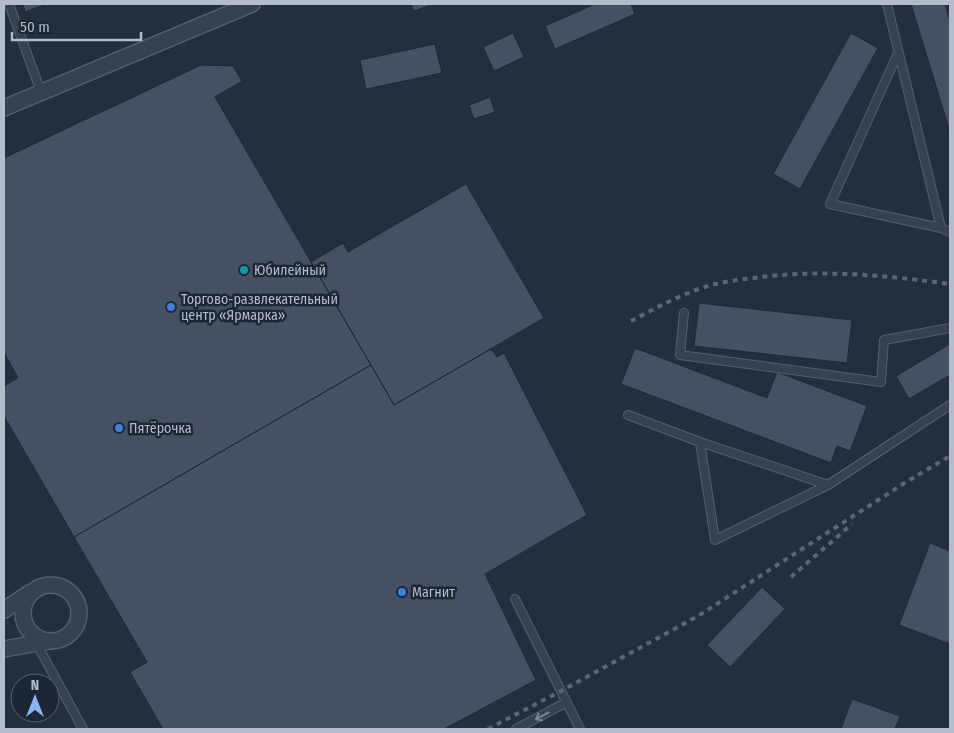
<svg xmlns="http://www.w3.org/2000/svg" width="954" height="733" viewBox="0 0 954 733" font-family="'Fira Sans Condensed',sans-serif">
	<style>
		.building { fill: #455162; stroke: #1f2835 }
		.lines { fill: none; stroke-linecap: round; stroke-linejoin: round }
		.lane-casing { stroke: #565f6c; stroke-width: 10 }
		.street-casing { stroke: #565f6c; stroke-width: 18 }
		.lane { stroke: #38414e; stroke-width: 8 }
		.street { stroke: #38414e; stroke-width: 15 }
		.rail { stroke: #5a6575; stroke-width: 4; stroke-dasharray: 5 5; stroke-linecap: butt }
		.oneway { stroke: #7c8592 }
		.culture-dot { fill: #0f9aa8; stroke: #1d2633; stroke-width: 2 }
		.shop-dot { fill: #3f7fe0; stroke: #1d2633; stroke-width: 2 }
		.labels { text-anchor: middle; stroke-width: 5; stroke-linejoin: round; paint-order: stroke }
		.poi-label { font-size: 14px; fill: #b4bcc9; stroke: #1d2633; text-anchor: start }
	</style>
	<rect width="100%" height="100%" fill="#242f3e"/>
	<!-- building -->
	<path class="building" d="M23 4H47L25 12Z
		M411 4H434L414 11Z
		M595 4H631L635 14 555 49 545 26Z
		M911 4H945L950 21V132Z
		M513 33 524 57 494 71 483 47Z
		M851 33 878 48 800 189 773 174Z
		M435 44 442 73 366 89 360 60Z
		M201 65 233 66 242 81 215 97 371 365 74 537 4 416V386L18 378 4 352V158Z
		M490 97 495 112 474 119 469 105Z
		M466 184 544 318 394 405 311 262 343 243 348 252Z
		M699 303 852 320 847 363 694 346Z
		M950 344V375L909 399 896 376Z
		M635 348 767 398 777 372 867 406 850 451 837 446 831 463 621 384Z
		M491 349 497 357 504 353 587 515 485 574 536 680 444 729H163L130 672 147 662 74 537 371 365 394 405Z
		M930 543 950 551V644L899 625Z
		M762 587 785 609 730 667 707 645Z
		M852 699 900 716 895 729H841Z"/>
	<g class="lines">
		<!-- lane casing -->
		<g class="lane-casing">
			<path id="lane" d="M9 4 41 92
				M887 4 941 228 950 232
				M898 53 830 204 941 228
				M684 313 680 355 881 382 884 340 950 328
				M628 415 700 442 828 485
				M700 442 715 540 828 485 950 405
				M515 599 580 729
				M28 628 83 729
				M516 729 567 702"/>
		</g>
		<!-- street casing -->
		<g class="street-casing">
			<path id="street" d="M4 108 252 4
				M23 613a28 28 0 1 1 56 0a28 28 0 1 1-56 0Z
				M4 610 31 592
				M4 649 49 641"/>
		</g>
		<!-- lane -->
		<use href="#lane" class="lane"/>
		<!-- street -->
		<use href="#street" class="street"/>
		<!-- rail -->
		<path class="rail" d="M631 321C656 308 681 294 708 286 722 282 737 280 753 278 818 269 885 275 950 284
			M791 577 852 524
			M488 729 561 691 698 616 903 484 950 456"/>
	</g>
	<!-- one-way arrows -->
	<defs><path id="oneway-shaft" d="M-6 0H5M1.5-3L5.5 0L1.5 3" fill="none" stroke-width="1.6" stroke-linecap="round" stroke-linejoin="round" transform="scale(1.25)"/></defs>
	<use class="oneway" href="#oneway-shaft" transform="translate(542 716) rotate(152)"/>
	<!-- markers -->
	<circle class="culture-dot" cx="244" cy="270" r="5"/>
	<g class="shop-dot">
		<circle cx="171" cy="307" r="5"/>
		<circle cx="119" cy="428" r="5"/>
		<circle cx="402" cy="592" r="5"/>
	</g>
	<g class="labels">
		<!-- poi labels -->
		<g class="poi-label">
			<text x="254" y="275">Юбилейный</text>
			<text x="181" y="304">Торгово-развлекательный<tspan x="181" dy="16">центр «Ярмарка»</tspan></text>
			<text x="129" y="433">Пятёрочка</text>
			<text x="412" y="597">Магнит</text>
		</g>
	</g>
	<!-- border -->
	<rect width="954" height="733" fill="none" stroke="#b4bcc9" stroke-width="10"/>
	<!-- north arrow -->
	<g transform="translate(35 698)"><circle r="24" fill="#1d2633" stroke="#59626f"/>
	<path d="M0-4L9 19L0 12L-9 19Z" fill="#8ab4f8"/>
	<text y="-8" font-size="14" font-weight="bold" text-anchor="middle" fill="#b4bcc9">N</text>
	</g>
	<!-- scale -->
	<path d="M12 32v8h129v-8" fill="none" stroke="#b4bcc9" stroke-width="2.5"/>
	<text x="20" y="32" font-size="15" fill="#b4bcc9" stroke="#1d2633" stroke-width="4" paint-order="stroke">50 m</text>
</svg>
